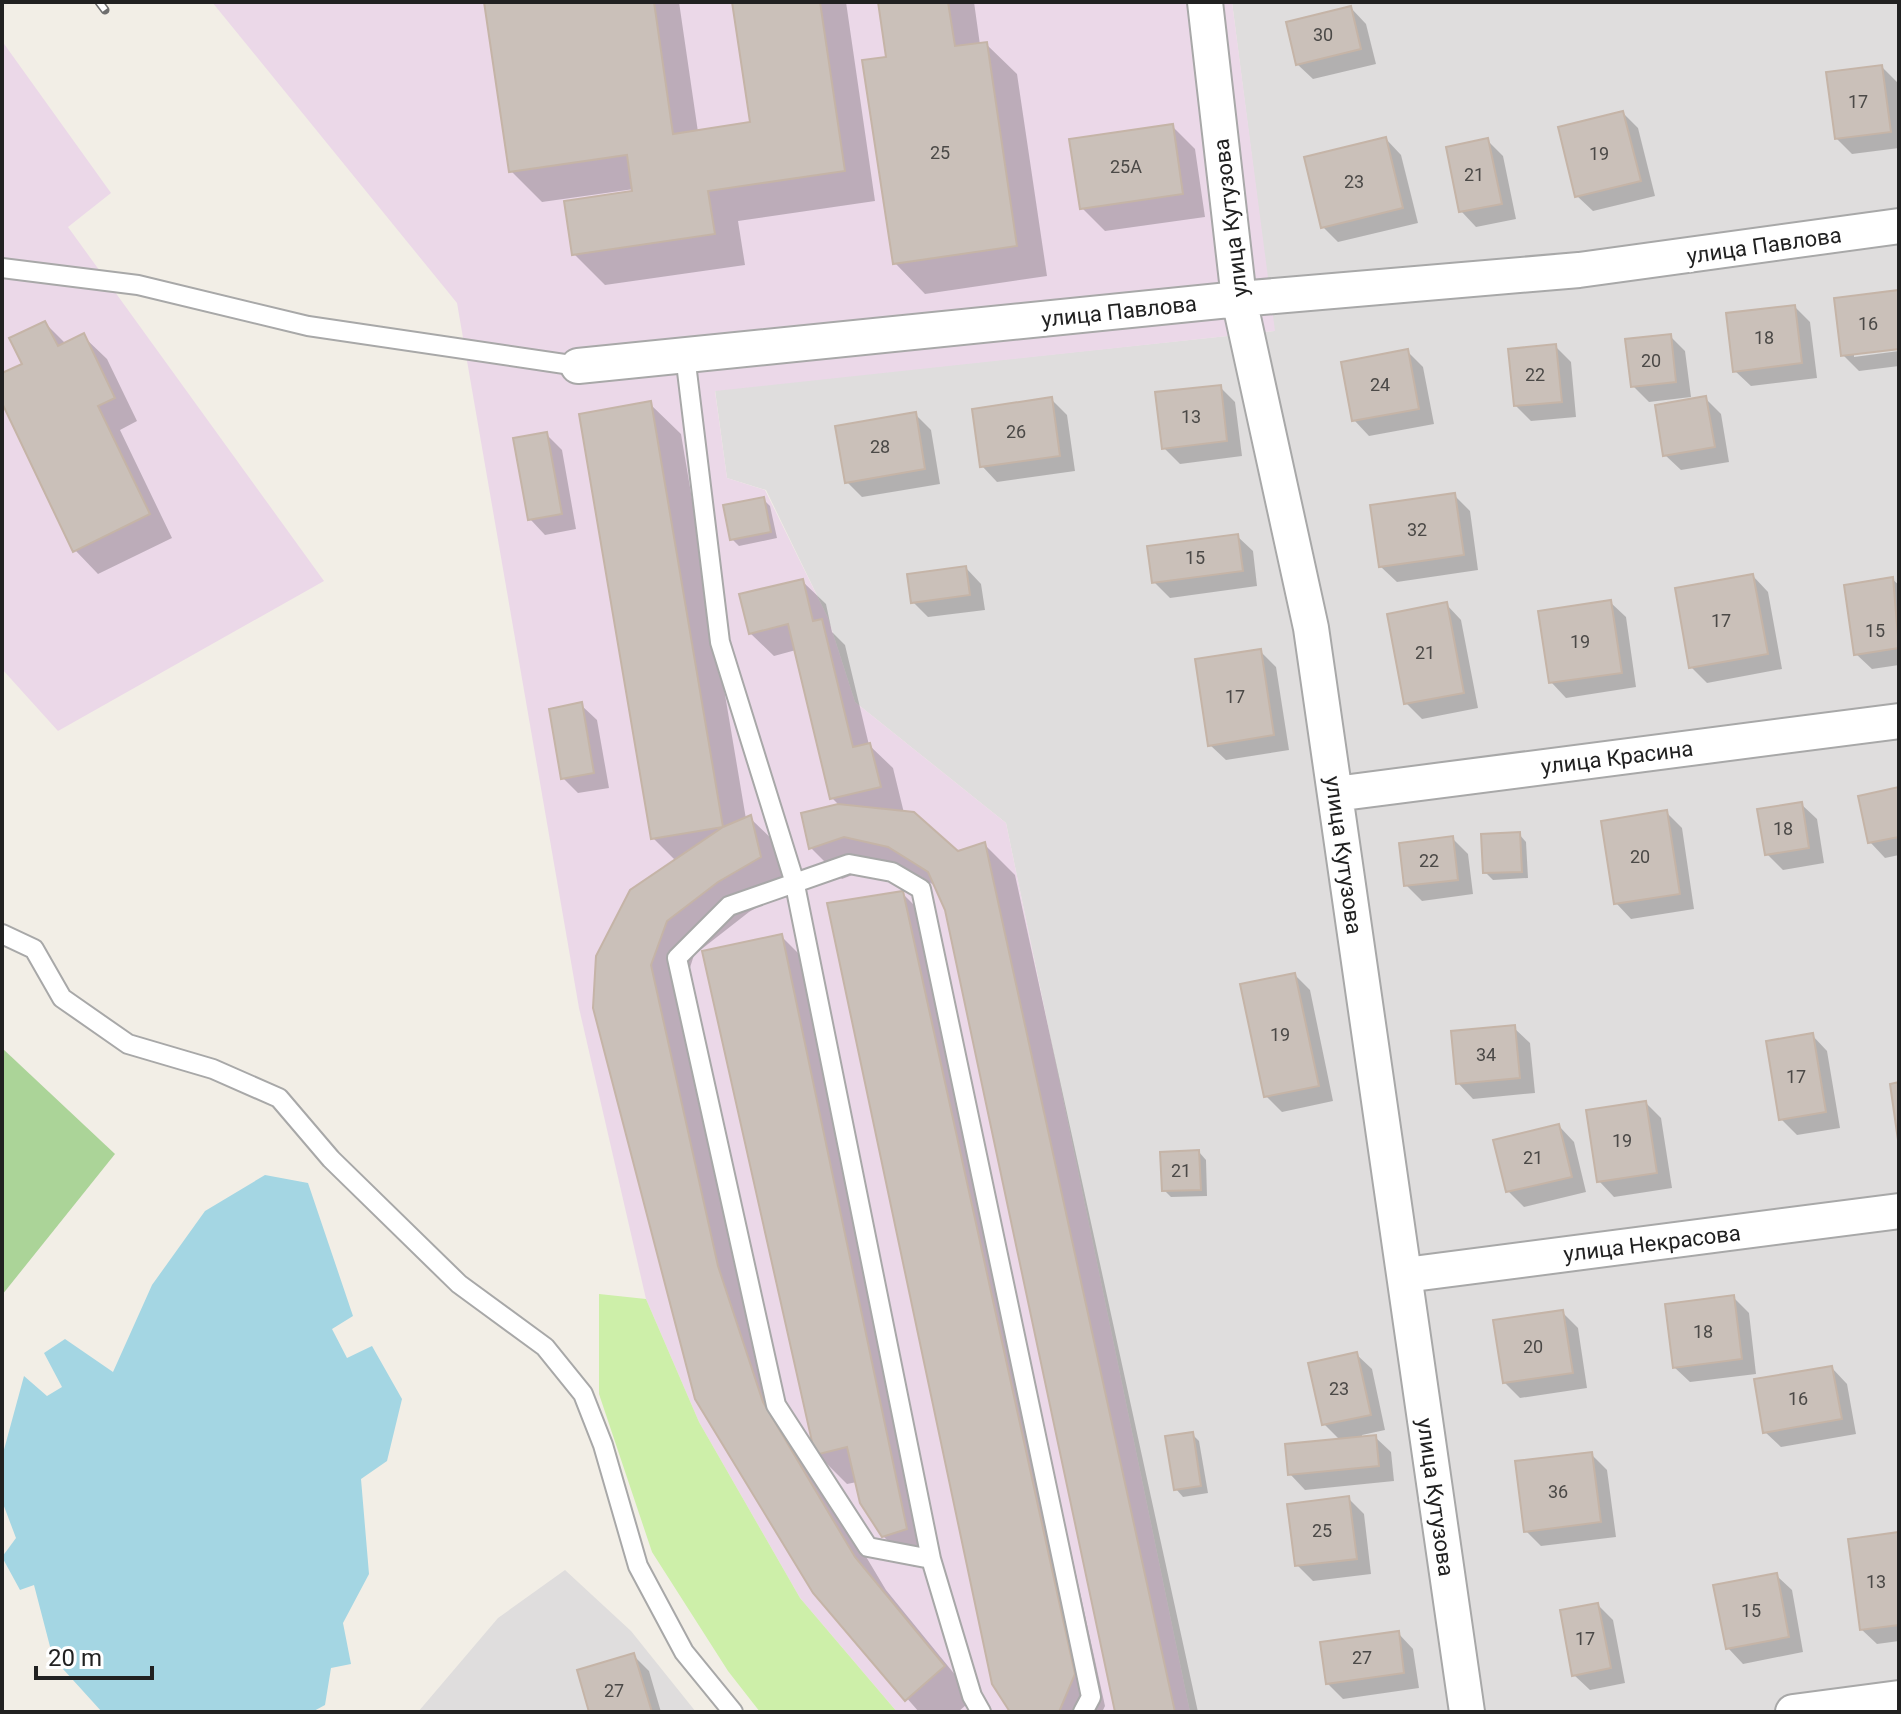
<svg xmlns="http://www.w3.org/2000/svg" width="1901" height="1714" viewBox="0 0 1901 1714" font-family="Roboto,sans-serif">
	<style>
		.residential { fill: #dfdddd }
		.industrial { fill: #ebd8e8 }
		.grass { fill: #cdefa9 }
		.forest { fill: #abd498 }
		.water { fill: #a4d6e3 }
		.shadow { fill: #0003 }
		.building { fill: #cac0b9; stroke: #c5b4a7; stroke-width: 2 }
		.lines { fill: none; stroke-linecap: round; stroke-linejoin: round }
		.service-casing { stroke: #a8a8a8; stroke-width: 22 }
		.minor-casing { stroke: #a8a8a8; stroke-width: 38 }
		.service { stroke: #fff; stroke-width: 18 }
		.minor { stroke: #fff; stroke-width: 34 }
		.rail-casing { stroke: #6f6f6f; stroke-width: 9 }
		.rail { stroke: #fff; stroke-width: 6; stroke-dasharray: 18; stroke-linecap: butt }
		.labels { text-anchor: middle; stroke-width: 8; stroke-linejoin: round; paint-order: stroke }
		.number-label { font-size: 18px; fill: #4b4947 }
		.street-label { font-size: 22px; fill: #212121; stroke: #fff }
	</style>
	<rect width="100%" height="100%" fill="#f2eee6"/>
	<!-- residential -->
	<path class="residential" d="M1232 2H1899V1712H1190L1006 823 855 702 828 618 766 490 727 478 715 390 1274 331Z
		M565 1570 631 1631 696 1712H418L498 1618Z"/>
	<!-- industrial -->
	<path class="industrial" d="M212 2H1232L1275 331 715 391 727 478 765 490 828 618 855 702 1006 823 1190 1712H897L800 1598 699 1422 646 1299 579 1008 457 303Z
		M2 41 111 193 68 227 324 581 58 731 2 669Z"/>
	<!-- grass -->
	<path class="grass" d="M599 1294 646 1299 699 1422 800 1598 897 1712H760L728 1671 652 1552 599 1394Z"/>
	<!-- forest -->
	<path class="forest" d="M2 1048 115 1154 2 1295Z"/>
	<!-- water -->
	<path class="water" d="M265 1175 308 1183 353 1316 332 1329 347 1358 372 1346 402 1399 387 1461 361 1479 369 1574 343 1623 351 1664 331 1668 325 1705 312 1712H102L53 1658 34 1585 20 1590 2 1557 16 1538 2 1501V1457L24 1376 47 1396 62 1387 44 1353 65 1339 113 1372 152 1285 205 1211Z"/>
	<!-- shadow -->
	<path class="shadow" d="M486 2H679L698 132 752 124 734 2H846L875 201 738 221 745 265 605 285 574 254 635 193 634 189 542 202 511 171Z
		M880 2H974L980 45 986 44 1017 74 1047 276 925 294 895 263 888 58Z
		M1351 8 1366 24 1376 64 1313 79 1297 64Z
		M1882 67 1897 82 1899 148 1852 154 1836 138Z
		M1623 113 1638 128 1655 196 1593 211 1577 196Z
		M1172 126 1195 149 1205 217 1105 231 1082 208Z
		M1386 139 1401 155 1418 223 1338 242 1323 227Z
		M1488 141 1503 156 1516 219 1476 227 1461 211Z
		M1899 292V347L1854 353V357L1899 351V366L1859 371 1843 355Z
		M1795 307 1810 322 1817 378 1751 386 1735 371Z
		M45 323 66 344 83 336 107 359 137 421 120 430 172 538 98 574 75 550 2 399V375L25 364Z
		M1670 336 1685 351 1691 397 1649 402 1633 386Z
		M1555 346 1571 362 1576 417 1531 421 1515 405Z
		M1407 351 1423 367 1434 424 1369 436 1354 420Z
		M1220 387 1235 402 1242 456 1180 464 1164 448Z
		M1705 398 1721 414 1729 462 1681 470 1665 455Z
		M1051 399 1067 415 1075 471 997 482 982 466Z
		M650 404 681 434 746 819 750 818 781 848 790 888 749 912 694 955 681 996 748 1299 793 1435 886 1590 974 1698 958 1712H919L814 1592 595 1007 676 861 653 838Z
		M915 414 931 430 940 484 862 497 847 482Z
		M546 434 562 450 576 529 545 535 530 519Z
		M1454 495 1470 511 1478 570 1397 582 1381 567Z
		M763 499 770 506 777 538 739 546 732 539Z
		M1237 536 1253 551 1257 586 1170 598 1154 582Z
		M966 568 981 584 985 610 928 617 913 602Z
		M1753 576 1768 592 1782 669 1707 683 1691 667Z
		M1892 579 1899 585V665L1872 669 1856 654Z
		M802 581 826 604 832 632 845 645 869 745 893 768 904 813 958 853 985 845 1015 875 1198 1712H1117L947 910 937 887 921 877 876 866 842 879 811 848 803 814 839 805 832 798 796 650 774 656 750 633Z
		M1610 602 1626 617 1636 687 1566 698 1551 682Z
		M1446 604 1461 620 1478 708 1422 719 1406 703Z
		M1260 651 1276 667 1289 750 1226 760 1210 745Z
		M581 705 597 720 609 788 578 793 563 778Z
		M1899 789V855L1885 858 1870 842Z
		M1801 804 1817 819 1824 863 1783 870 1767 854Z
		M1666 812 1682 828 1694 909 1631 919 1616 903Z
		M1519 834 1526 842 1528 878 1493 880 1485 872Z
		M1452 838 1468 854 1473 894 1422 901 1406 885Z
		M903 894 933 924 1105 1706 1102 1712H1012Z
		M781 936 812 967 936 1560 914 1567 883 1536 857 1482 847 1484 817 1454Z
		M1295 975 1310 990 1333 1101 1282 1112 1266 1096Z
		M1514 1028 1530 1043 1535 1093 1473 1099 1458 1083Z
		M1812 1035 1827 1051 1840 1128 1797 1135 1781 1119Z
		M1646 1103 1661 1118 1672 1188 1614 1197 1599 1181Z
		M1559 1126 1574 1142 1586 1192 1524 1207 1508 1191Z
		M1199 1152 1206 1160 1207 1196 1171 1197 1164 1190Z
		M1733 1297 1749 1313 1756 1374 1690 1382 1674 1367Z
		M1562 1312 1578 1328 1587 1388 1520 1398 1504 1382Z
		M1356 1354 1372 1369 1385 1430 1362 1435V1438L1375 1437 1391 1452 1394 1481 1305 1490 1290 1474 1340 1440 1324 1424Z
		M1832 1368 1847 1384 1856 1434 1781 1447 1765 1432Z
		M1192 1434 1199 1441 1208 1493 1183 1497 1176 1489Z
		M1591 1454 1607 1470 1616 1537 1541 1546 1526 1531Z
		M1348 1498 1364 1514 1371 1574 1313 1581 1297 1565Z
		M1899 1534V1641L1877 1644 1861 1629Z
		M1776 1575 1792 1590 1803 1652 1743 1664 1728 1648Z
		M1598 1605 1613 1620 1625 1683 1590 1690 1574 1675Z
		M1398 1633 1413 1649 1419 1688 1343 1699 1327 1683Z
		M634 1656 649 1671 661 1712H591Z"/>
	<!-- building -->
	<path class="building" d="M484 2H654L673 134 750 122 732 2H820L845 171 708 191 715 234 572 255 564 201 632 191 627 155 509 172Z
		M878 2H948L955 46 987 42 1017 246 893 264 862 60 886 57Z
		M1351 6 1361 49 1296 65 1286 22Z
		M1882 65 1891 132 1835 139 1826 72Z
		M1623 111 1641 181 1575 197 1558 127Z
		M1173 124 1183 194 1080 209 1069 139Z
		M1386 137 1403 208 1321 228 1304 157Z
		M1488 138 1502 204 1459 212 1446 147Z
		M1899 290V349L1841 356 1834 298Z
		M1795 305 1802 363 1733 372 1726 313Z
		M45 321 58 346 84 333 115 398 98 406 150 514 73 552 2 403V373L22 364 9 338Z
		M1671 334 1676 382 1631 387 1625 339Z
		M1556 344 1562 402 1514 406 1508 349Z
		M1408 349 1419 409 1352 421 1341 362Z
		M1221 385 1227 441 1162 449 1155 392Z
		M1706 396 1715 447 1663 456 1655 405Z
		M1052 397 1060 456 980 467 972 409Z
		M651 401 723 827 651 839 579 414Z
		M916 412 925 469 845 483 835 426Z
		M547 432 562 514 528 520 513 438Z
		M1455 493 1464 555 1379 567 1370 505Z
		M764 497 771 532 730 540 723 505Z
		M1238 534 1243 571 1152 583 1147 546Z
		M966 566 970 595 911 603 907 574Z
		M1753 574 1768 654 1689 668 1675 588Z
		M1893 577 1899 648 1854 655 1844 585Z
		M803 579 813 621 822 619 853 747 870 743 881 787 830 799 788 624 749 634 739 594Z
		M1611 600 1622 673 1549 683 1538 611Z
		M1447 602 1464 693 1404 704 1387 614Z
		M1261 649 1274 735 1208 746 1195 659Z
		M582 702 594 773 561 779 549 709Z
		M1899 787V837L1868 843 1858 796Z
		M1802 802 1809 848 1765 855 1757 809Z
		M838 804 914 812 958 851 985 842 1175 1712H1115L945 910 928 872 888 847 844 837 809 849 801 813Z
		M1667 810 1680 894 1614 904 1601 821Z
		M751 815 761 857 718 882 667 921 651 965 718 1266 763 1402 855 1557 945 1666 905 1701 813 1593 695 1399 593 1008 596 956 630 890 723 827Z
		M1520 832 1522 872 1483 873 1481 834Z
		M1453 836 1458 880 1404 886 1399 843Z
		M903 891 1075 1674 1059 1712H1010L992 1684 827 903Z
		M782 934 907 1529 882 1537 860 1503 847 1447 815 1455 702 951Z
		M1295 973 1319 1086 1264 1097 1240 984Z
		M1515 1025 1520 1078 1456 1084 1451 1031Z
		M1813 1033 1826 1112 1779 1120 1766 1041Z
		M1899 1082V1140H1898L1890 1084Z
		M1646 1101 1657 1173 1597 1182 1586 1110Z
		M1559 1124 1572 1177 1506 1192 1493 1140Z
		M1199 1150 1201 1190 1162 1191 1160 1152Z
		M1734 1295 1742 1359 1673 1368 1665 1304Z
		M1563 1310 1573 1373 1503 1383 1493 1320Z
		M1357 1352 1371 1415 1322 1425 1308 1363Z
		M1832 1366 1842 1419 1763 1433 1754 1379Z
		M1193 1432 1201 1486 1174 1490 1165 1436Z
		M1376 1435 1379 1466 1288 1475 1285 1444Z
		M1592 1452 1601 1522 1524 1532 1515 1461Z
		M1349 1496 1357 1559 1295 1566 1287 1504Z
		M1899 1532V1625L1860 1630 1848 1539Z
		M1777 1573 1789 1637 1726 1649 1713 1585Z
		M1598 1603 1611 1668 1572 1676 1560 1610Z
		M1399 1631 1404 1673 1326 1684 1320 1642Z
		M634 1653 652 1712H589L577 1670Z"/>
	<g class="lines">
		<!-- service casing -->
		<g class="service-casing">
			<path id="service" d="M2 268 138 285 308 326 578 366
				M685 355 720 642 794 880 931 1559 972 1696 981 1712
				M2 934 34 949 62 998 128 1044 213 1069 279 1098 331 1159 459 1284 545 1347 583 1394 603 1445 638 1566 684 1652 733 1712
				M931 1559 868 1547 776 1405 677 958 729 906 849 864 892 872 921 889 1091 1697 1083 1712"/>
		</g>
		<!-- minor casing -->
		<g class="minor-casing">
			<path id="minor" d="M1205 2 1239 299 1311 628 1467 1712
				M578 366 1239 299 1579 270 1899 226
				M1335 794 1899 721
				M1405 1275 1899 1211
				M1793 1712 1899 1698"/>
		</g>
		<!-- service -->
		<use href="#service" class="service"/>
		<!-- minor -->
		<use href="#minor" class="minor"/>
		<!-- rail casing -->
		<g class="rail-casing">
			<path id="rail" d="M99 2 105 10"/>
		</g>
		<!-- rail -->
		<use href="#rail" class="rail"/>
	</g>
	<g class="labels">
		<!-- number labels -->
		<g class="number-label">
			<text x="1323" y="41">30</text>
			<text x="1858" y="108">17</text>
			<text x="940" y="159">25</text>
			<text x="1599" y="160">19</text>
			<text x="1126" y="173">25А</text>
			<text x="1474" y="181">21</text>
			<text x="1354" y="188">23</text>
			<text x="1868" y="330">16</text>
			<text x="1764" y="344">18</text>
			<text x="1651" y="367">20</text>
			<text x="1535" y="381">22</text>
			<text x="1380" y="391">24</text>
			<text x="1191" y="423">13</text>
			<text x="1016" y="438">26</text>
			<text x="880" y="453">28</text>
			<text x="1417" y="536">32</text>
			<text x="1195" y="564">15</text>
			<text x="1721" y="627">17</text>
			<text x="1875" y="637">15</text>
			<text x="1580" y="648">19</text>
			<text x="1425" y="659">21</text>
			<text x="1235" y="703">17</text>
			<text x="1783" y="835">18</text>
			<text x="1640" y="863">20</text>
			<text x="1429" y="867">22</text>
			<text x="1280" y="1041">19</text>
			<text x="1486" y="1061">34</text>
			<text x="1796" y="1083">17</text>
			<text x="1622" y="1147">19</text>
			<text x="1533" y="1164">21</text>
			<text x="1181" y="1177">21</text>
			<text x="1703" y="1338">18</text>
			<text x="1533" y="1353">20</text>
			<text x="1339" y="1395">23</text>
			<text x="1798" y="1405">16</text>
			<text x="1558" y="1498">36</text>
			<text x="1322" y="1537">25</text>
			<text x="1876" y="1588">13</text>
			<text x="1751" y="1617">15</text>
			<text x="1585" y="1645">17</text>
			<text x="1362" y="1664">27</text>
			<text x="614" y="1697">27</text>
		</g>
		<!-- street labels -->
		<g class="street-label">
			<text transform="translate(1230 218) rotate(-97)" y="8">улица Кутузова</text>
			<text transform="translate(1764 245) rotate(-8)" y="8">улица Павлова</text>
			<text transform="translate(1119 311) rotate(-6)" y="8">улица Павлова</text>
			<text transform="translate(1617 757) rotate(-7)" y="8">улица Красина</text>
			<text transform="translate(1344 855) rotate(82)" y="8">улица Кутузова</text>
			<text transform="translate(1652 1243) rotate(-7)" y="8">улица Некрасова</text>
			<text transform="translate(1436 1497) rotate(82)" y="8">улица Кутузова</text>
		</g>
	</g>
	<!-- border -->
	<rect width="1901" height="1714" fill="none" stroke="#212121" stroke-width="8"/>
	<!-- scale -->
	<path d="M36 1666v12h116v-12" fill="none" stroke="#212121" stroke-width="4"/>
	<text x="48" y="1666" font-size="24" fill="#212121" stroke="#ffffff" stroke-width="6" paint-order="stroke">20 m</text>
</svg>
